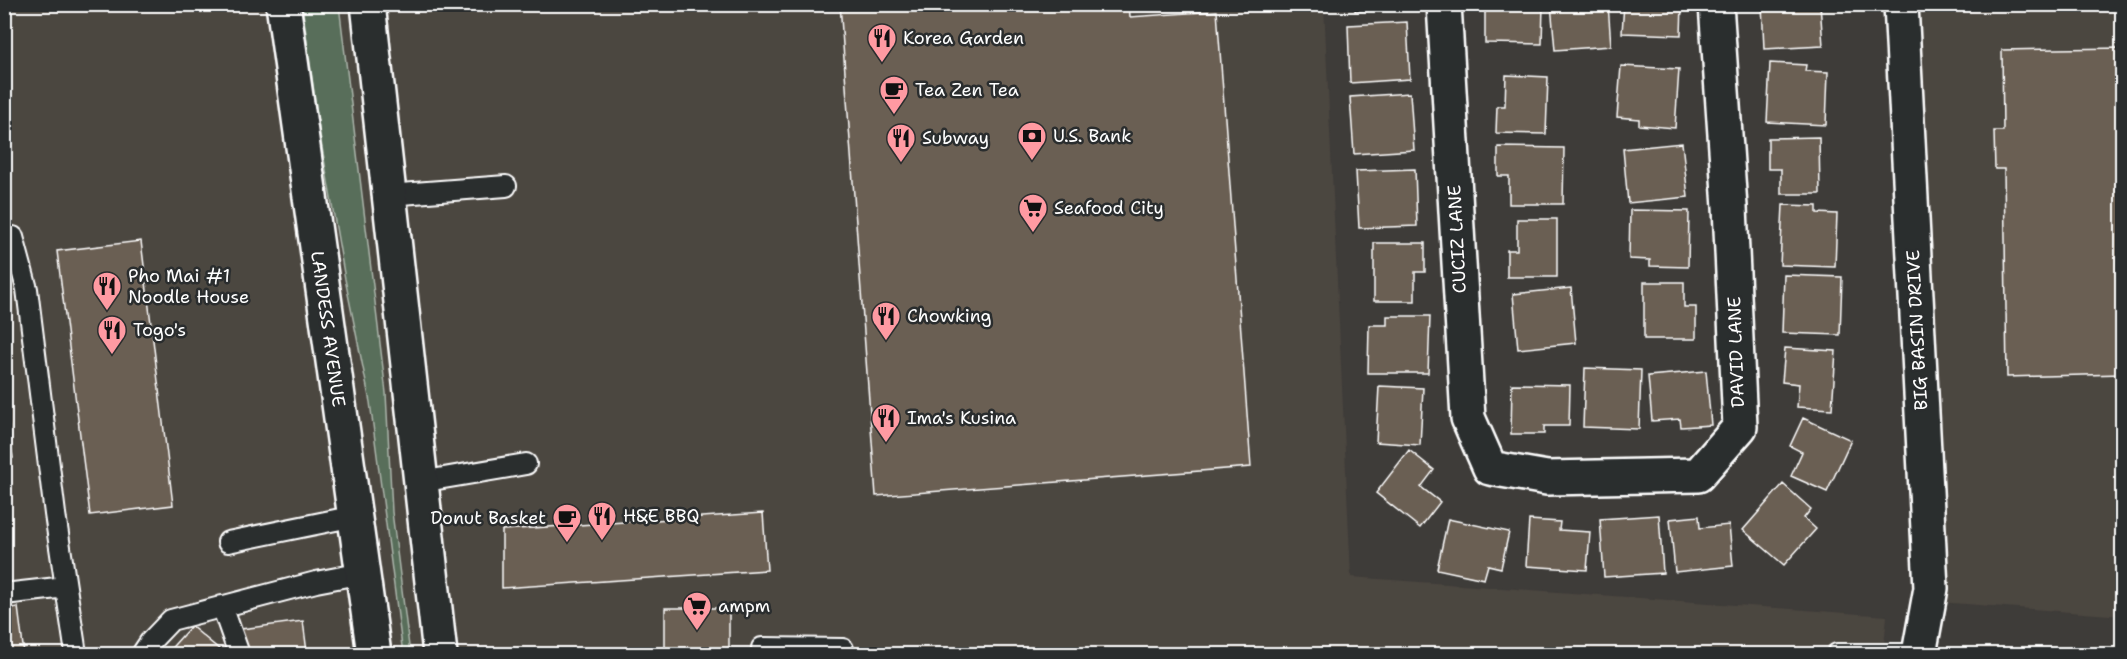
<svg xmlns="http://www.w3.org/2000/svg" width="2127" height="659" viewBox="0 0 2127 659" font-family="'Shantell Sans',sans-serif">
	<style>
		.built { fill: #4c4640 }
		.green { fill: #596e5a; stroke: #acb6ac; stroke-width: 1.5 }
		.building { fill: #6b5e52; stroke: #fff; stroke-width: 1.5 }
		.lines { fill: none; stroke-linecap: round; stroke-linejoin: round }
		.service-casing { stroke: #fff; stroke-width: 24 }
		.minor-casing { stroke: #fff; stroke-width: 38 }
		.secondary-casing { stroke: #fff; stroke-width: 38 }
		.service { stroke: #2a2d2e; stroke-width: 20 }
		.minor { stroke: #2a2d2e; stroke-width: 33 }
		.secondary { stroke: #2a2d2e; stroke-width: 33 }
		.labels { text-anchor: middle; stroke-width: 5; stroke-linejoin: round; paint-order: stroke }
		.poi-label { font-size: 18px; fill: #fff; stroke: #2a2d2e; text-anchor: start }
		.street-label { font-size: 18px; fill: #fff; stroke: #2a2d2e }
	</style>
	<rect width="100%" height="100%" fill="#3e3c39"/>
	<filter id="ink" filterUnits="userSpaceOnUse"><feTurbulence type="fractalNoise" baseFrequency=".0167" numOctaves="2"/><feDisplacementMap in="SourceGraphic" scale="12" xChannelSelector="R" yChannelSelector="G"/><feConvolveMatrix kernelMatrix="1 2 1 2 8 2 1 2 1" color-interpolation-filters="sRGB"/></filter>
	<g filter="url(#ink)">
		<!-- built -->
		<path class="built" d="M4 5H1324L1351 577 1887 616 1883 654H5Z
			M1914 5H2122V616L1939 602Z"/>
		<!-- green -->
		<path class="green" d="M302 5H339L386 393 392 512 410 654H403L370 402 345 279 320 136Z"/>
		<!-- building -->
		<path class="building" d="M840 4H1129L1130 17 1217 11 1251 467 876 496Z
			M1355 4H1394V9L1355 11Z
			M1485 4H1543L1542 44 1485 43Z
			M1551 4H1608L1611 46 1555 50Z
			M1624 4H1682L1681 35 1622 33Z
			M1762 4H1820L1823 46 1764 49Z
			M1407 22 1410 79 1350 83 1348 25Z
			M2122 48V374L2007 377 2004 169H1995L1994 131H2003L2002 50Z
			M1770 63 1806 65 1805 71 1828 72 1826 125 1767 122Z
			M1621 66 1679 69 1675 128 1639 125V119L1617 117Z
			M1506 75 1548 77 1546 134 1496 133 1497 106H1505Z
			M1410 93 1414 150 1354 154 1350 97Z
			M1819 137 1820 194H1781V169H1768V138Z
			M1682 143 1688 197 1628 203 1623 149Z
			M1498 147 1564 148 1563 204H1509V176H1498Z
			M1415 169 1417 226 1359 228 1356 171Z
			M1783 205 1817 206V213L1837 214 1835 267 1780 265Z
			M1630 210 1689 211 1688 267 1650 266V260L1629 259Z
			M1517 219H1557V277H1507V250H1517Z
			M141 241 173 505 90 515 57 251Z
			M1374 243H1425V272H1415V301H1374Z
			M1784 275 1842 277 1840 335 1782 333Z
			M1644 282H1684V307H1696V339H1644Z
			M1571 288 1576 343 1518 349 1513 294Z
			M1387 316H1430L1428 373H1368L1369 325H1387Z
			M1785 348 1836 351 1832 409 1797 407 1799 384 1782 382Z
			M1585 368 1641 370 1639 429 1583 427Z
			M1706 371 1711 425 1681 427 1680 419 1652 421 1648 376Z
			M1512 384 1570 385 1569 426H1544V434H1511Z
			M1379 386 1423 388 1420 445 1376 442Z
			M4 393 13 458 4 459Z
			M1803 418 1851 440 1827 492 1791 476 1802 452 1790 446Z
			M1409 450 1434 470 1421 487 1440 502 1420 528 1376 493Z
			M1783 484 1811 509 1804 518 1816 529 1784 565 1743 530Z
			M763 513 767 570 502 588V530Z
			M1659 515 1663 573 1604 577 1600 519Z
			M1699 516 1700 528 1729 525 1733 566 1675 572 1670 519Z
			M1448 519 1509 532 1501 568 1488 565 1484 579 1437 569Z
			M1529 520 1560 522 1559 530 1590 532 1587 570 1526 566Z
			M18 607 24 654H4V609Z
			M665 608H729V654H665Z
			M303 621 307 652 288 654H245L241 629Z
			M191 626 225 654H166Z"/>
		<g class="lines">
			<!-- service casing -->
			<g class="service-casing">
				<path id="service" d="M388 195 506 186
					M13 237 27 289 55 514 76 654
					M420 482 526 464
					M228 542 355 516
					M4 594 66 587
					M222 606 239 654
					M762 648 843 649V654
					M142 654 150 642 171 620 316 582 363 573
					M1837 654H1919"/>
			</g>
			<!-- minor casing -->
			<g class="minor-casing">
				<path id="minor" d="M1444 4 1468 418 1490 468 1547 478 1698 475 1740 427 1730 207 1716 4
					M1901 4 1931 588 1919 654"/>
			</g>
			<!-- secondary casing -->
			<g class="secondary-casing">
				<path id="secondary" d="M283 4 374 654
					M368 4 440 654"/>
			</g>
			<!-- service -->
			<use href="#service" class="service"/>
			<!-- minor -->
			<use href="#minor" class="minor"/>
			<!-- secondary -->
			<use href="#secondary" class="secondary"/>
		</g>
	</g>
	<!-- icons -->
	<defs>
		<g id="restaurant-pin" transform="scale(1.5)"><path d="M0 17L-7.5 6A9.5 9.5 0 1 1 7.5 6Z" fill="#ff9aa2" stroke="#2a2d2e"/><path d="M-5-6h1v4h1v-4h1v4h1v-4h1v5L-1.5 .5V6h-2V.5L-5-1ZM5-6V6H3V1.5H1.5Q1.5-4 5-6Z" fill="#111"/></g>
		<g id="cafe-pin" transform="scale(1.5)"><path d="M0 17L-7.5 6A9.5 9.5 0 1 1 7.5 6Z" fill="#ff9aa2" stroke="#2a2d2e"/><path d="M-5.5-4.5H6V0H3Q3 3.5 0 3.5H-2.5Q-5.5 3.5-5.5 0ZM3-3.2v2h1.7v-2ZM-6 4.5H4V6H-6Z" fill="#111"/></g>
		<g id="bank-pin" transform="scale(1.5)"><path d="M0 17L-7.5 6A9.5 9.5 0 1 1 7.5 6Z" fill="#ff9aa2" stroke="#2a2d2e"/><path d="M-6-4H6V4H-6ZM0-2.3a2.3 2.3 0 1 0 0 4.6a2.3 2.3 0 1 0 0-4.6Z" fill="#111"/></g>
		<g id="supermarket-pin" transform="scale(1.5)"><path d="M0 17L-7.5 6A9.5 9.5 0 1 1 7.5 6Z" fill="#ff9aa2" stroke="#2a2d2e"/><path d="M-6-5.5h2.5l.6 2H6L4.5 2H-2.5L-4.4-4H-6ZM-1.5 3.2a1.3 1.3 0 1 0 .1 0ZM3 3.2a1.3 1.3 0 1 0 .1 0Z" fill="#111"/></g>
	</defs>
	<g fill-rule="evenodd">
		<use href="#restaurant-pin" x="882" y="38"/>
		<use href="#cafe-pin" x="894" y="90"/>
		<use href="#bank-pin" x="1032" y="136"/>
		<use href="#restaurant-pin" x="901" y="138"/>
		<use href="#supermarket-pin" x="1033" y="208"/>
		<use href="#restaurant-pin" x="107" y="286"/>
		<use href="#restaurant-pin" x="886" y="316"/>
		<use href="#restaurant-pin" x="112" y="330"/>
		<use href="#restaurant-pin" x="886" y="418"/>
		<use href="#restaurant-pin" x="602" y="516"/>
		<use href="#cafe-pin" x="567" y="518"/>
		<use href="#supermarket-pin" x="697" y="606"/>
	</g>
	<g class="labels">
		<!-- poi labels -->
		<g class="poi-label">
			<text x="903" y="44">Korea Garden</text>
			<text x="915" y="96">Tea Zen Tea</text>
			<text x="1053" y="142">U.S. Bank</text>
			<text x="922" y="144">Subway</text>
			<text x="1054" y="214">Seafood City</text>
			<text x="128" y="282">Pho Mai #1<tspan x="128" dy="21">Noodle House</tspan></text>
			<text x="907" y="322">Chowking</text>
			<text x="133" y="336">Togo's</text>
			<text x="907" y="424">Ima's Kusina</text>
			<text x="623" y="522">H&amp;E BBQ</text>
			<text x="546" y="524" text-anchor="end">Donut Basket</text>
			<text x="718" y="612">ampm</text>
		</g>
		<!-- street labels -->
		<g class="street-label">
			<text transform="translate(1457 239) rotate(-93)" y="6">CUCIZ LANE</text>
			<text transform="translate(328 329) rotate(82)" y="6">LANDESS AVENUE</text>
			<text transform="translate(1917 330) rotate(-93)" y="6">BIG BASIN DRIVE</text>
			<text transform="translate(1736 352) rotate(-92)" y="6">DAVID LANE</text>
		</g>
	</g>
	<!-- margin -->
	<rect width="2127" height="659" fill="none" stroke="#2a2d2e" stroke-width="24"/>
	<rect x="12" y="12" width="2103" height="635" fill="none" stroke="#fff" stroke-width="2" filter="url(#ink)"/>
</svg>
